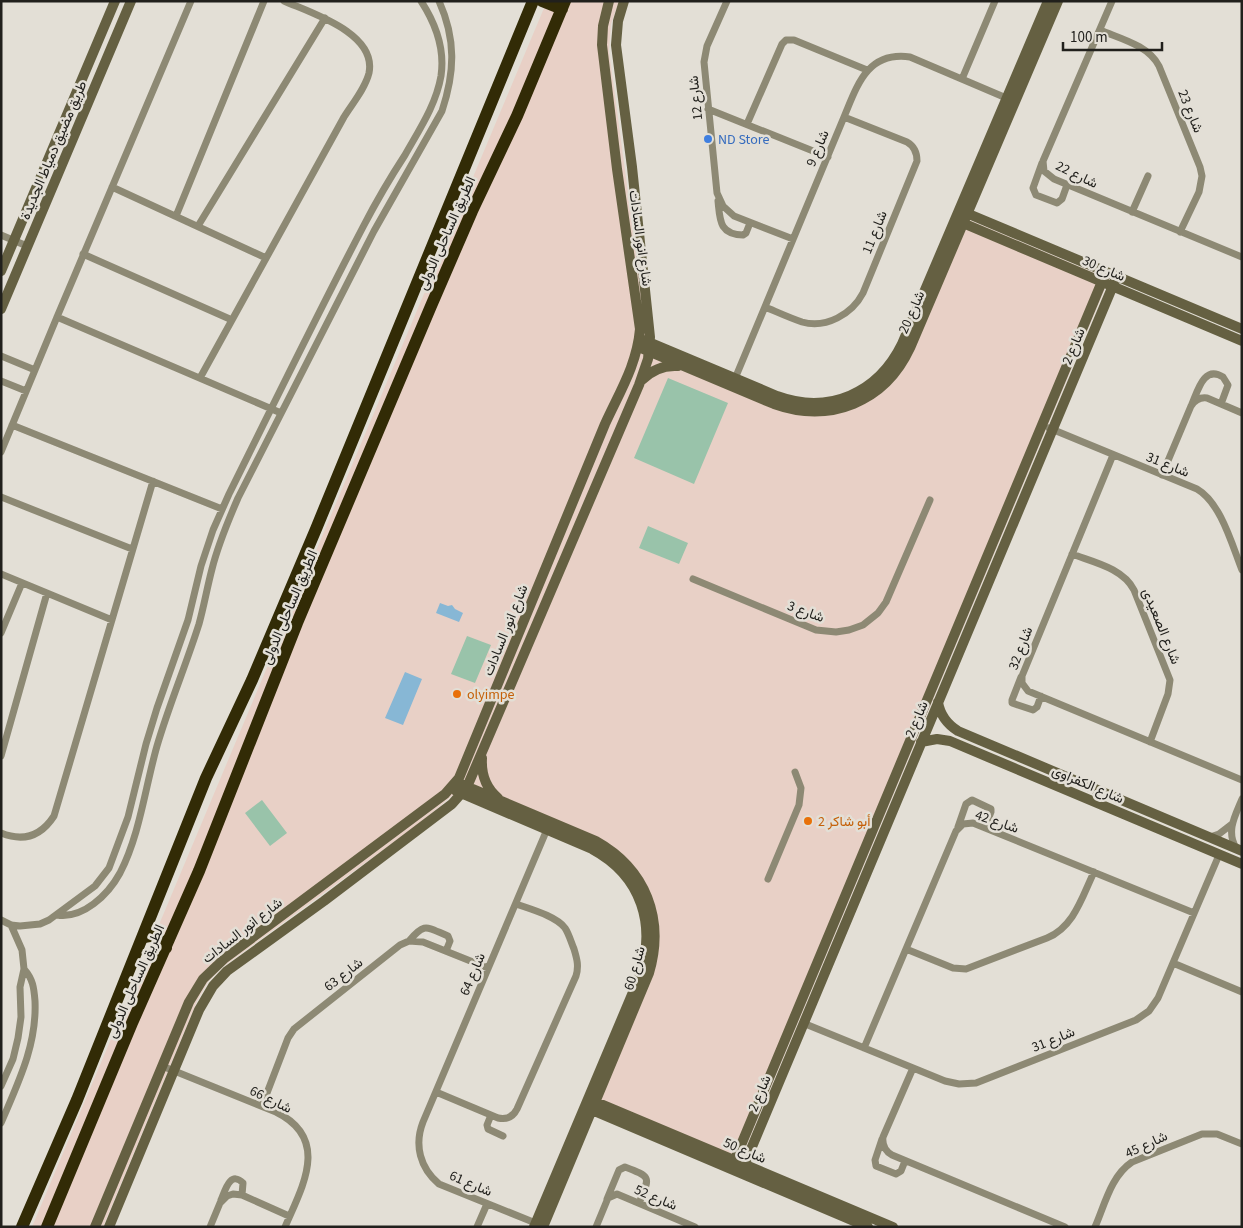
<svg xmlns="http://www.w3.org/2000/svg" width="1243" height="1228" viewBox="0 0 1243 1228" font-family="'Source Sans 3',Vazirmatn,sans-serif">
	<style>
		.commercial { fill: #e8d0c6 }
		.green { fill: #99c3aa }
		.water { fill: #87b7d5 }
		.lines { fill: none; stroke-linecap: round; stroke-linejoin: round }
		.street { stroke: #8d8974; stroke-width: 7 }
		.secondary { stroke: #656042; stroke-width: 10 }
		.highway { stroke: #322b06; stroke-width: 12 }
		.shop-dot { fill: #3f7fe0; stroke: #e3dfd6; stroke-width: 2 }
		.food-dot { fill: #e8710a; stroke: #e3dfd6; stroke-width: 2 }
		.labels { text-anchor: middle; stroke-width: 5; stroke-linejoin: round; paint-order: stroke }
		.street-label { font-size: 14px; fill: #21201c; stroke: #e3dfd6 }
		.shop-label { font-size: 14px; fill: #366cbe; stroke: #e3dfd6; text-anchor: start }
		.food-label { font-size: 14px; fill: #c56008; stroke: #e3dfd6; text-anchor: start }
	</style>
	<rect width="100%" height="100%" fill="#e3dfd6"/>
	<!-- commercial -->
	<path class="commercial" d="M547 1H619L611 24 609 51 646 327V345L802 406 878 383 962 217 1109 279 738 1166 590 1104 651 945 624 868 460 789 420 823 224 966 208 982 197 1001 103 1227H32Z"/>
	<!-- green -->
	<path class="green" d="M668 378 728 403 694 484 634 458Z
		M648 526 688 543 679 564 639 548Z
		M467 636 491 645 475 683 451 674Z
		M262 800 287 833 270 846 245 813Z"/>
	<!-- water -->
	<path class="water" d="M440 603 448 606 452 605 455 609 463 613 459 622 436 613Z
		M405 672 422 679 403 725 385 718Z"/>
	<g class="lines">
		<!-- street -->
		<path class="street" d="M727 1 707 46 704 62 717 193 723 206 734 216 793 239
			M1112 1 1043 161 1044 171 1054 179 1242 257
			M1100 30C1121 39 1148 45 1159 66L1200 167 1202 176 1199 192 1180 232
			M962 79 995 1
			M708 109 828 157
			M747 124 782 44 786 40H794L867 70
			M1042 163 1033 188 1036 195 1057 203 1062 199 1067 185
			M112 187 266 258
			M718 201C720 220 719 234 743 235L746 233 750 223
			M1132 212 1148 176
			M176 216 264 1
			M198 226 325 18
			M1 235 27 246
			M83 254 232 320
			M765 307C777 312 790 318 802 322 826 329 852 314 863 293L917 161C917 152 914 146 907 142L844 117
			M57 317 281 413
			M1 356 35 370
			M200 378 344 117C352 104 365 89 369 73 377 33 311 13 284 1
			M1 381 26 391
			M734 381 844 117C857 86 867 51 910 57L1011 100
			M1192 404C1198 390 1204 365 1223 377L1228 385 1221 404
			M12 425 222 509
			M1049 428 1197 489C1221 503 1232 545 1242 570
			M1 452 57 317 191 1
			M1113 455 1022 676V683L1028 691 1242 780
			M1162 475 1191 406C1195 400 1200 397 1207 398L1242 413
			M1 497 132 549
			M1072 554C1093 562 1123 568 1134 590L1170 680 1168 694 1150 742
			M1 574 112 620
			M693 579 816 630 836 632 849 630 863 625 878 613 886 602 930 500
			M1 633 22 583
			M1021 677 1012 700V703L1033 710 1037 707 1041 696
			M1 756 47 593
			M958 827 966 804 972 800 991 809V812L985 827
			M1 833C23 842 41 836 54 816L153 481
			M1210 837 1219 834 1232 824
			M1236 848C1226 831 1235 816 1242 799
			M768 879 799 805 801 788 795 772
			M57 915C83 919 108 895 120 873 140 834 145 788 157 746 169 705 186 665 199 624 204 606 207 588 212 569 218 545 228 521 238 498L374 231 442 111C455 72 456 39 439 1
			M1 920 11 925 20 926 40 924 49 920 95 886 109 868 128 817 146 744 157 708 188 620 201 566 213 530 229 494C273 405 317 315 363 227 376 202 390 178 405 155 419 130 436 105 441 76 445 49 436 24 421 1
			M409 941C425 922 426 927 448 936L450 941 446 951
			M906 949 953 968 966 969 1047 938C1074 927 1082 897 1094 872
			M1173 963 1242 992
			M803 1023 945 1081 959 1084 976 1083 1136 1020 1149 1011 1158 998 1219 855
			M864 1048 956 831 963 824 973 823 1194 913
			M162 1066 276 1112C331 1139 302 1187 285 1227
			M913 1068 883 1137C882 1145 885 1151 892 1155L1065 1227
			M1 1086 13 1059 18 1038 21 1017 20 987 24 969 22 950 11 925
			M436 1092 498 1118C507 1120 513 1117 517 1109L576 976C579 966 577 959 574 949 571 942 569 934 565 928 556 916 530 909 516 904
			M262 1106 288 1038 294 1029 400 945 409 941 423 942 488 968
			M491 1115 487 1125 488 1129 503 1136
			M1 1123C18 1083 37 1045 35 1001 34 988 33 979 24 969
			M882 1139 875 1160 876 1166 896 1174 901 1171 905 1161
			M607 1199 619 1170 625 1167C652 1177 650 1177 639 1203
			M221 1200C225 1191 230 1170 243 1183L242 1195
			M538 1224 439 1184C420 1168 414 1145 423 1122L548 827
			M210 1227 220 1203 227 1196 233 1194 242 1195 289 1216
			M477 1227 487 1204
			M596 1227 608 1198 617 1194 695 1227
			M1095 1227C1105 1204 1111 1176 1132 1162L1202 1134H1217L1242 1144"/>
		<!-- secondary -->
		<path class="secondary" d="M964 212 1242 329
			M958 221 1242 341
			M1 271 115 1
			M1 309 131 1
			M644 340 777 396C829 415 878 393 902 344L1048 1
			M643 349 774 404C830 424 885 402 910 348L1058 1
			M642 380C652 370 664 365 678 366
			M938 702C940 715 947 724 958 731L1242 851
			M921 742 937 739 950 741 1242 864
			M482 758C481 774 486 788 498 798
			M461 784 596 841C646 869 665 919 649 973L543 1227
			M456 791 592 849C642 876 657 925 639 978L534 1227
			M589 1099 893 1227
			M587 1108 868 1227
			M731 1169 1106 272
			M741 1173 1117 276
			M95 1227 189 1002 203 979 225 958 445 794 459 778 605 424C619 393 637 365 640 329L617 169 602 45 603 26 609 1
			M109 1227 199 1010 213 986 227 971 324 901 452 804 467 787 639 385 648 359 650 337 632 167 616 45 618 21 624 1"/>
		<!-- highway -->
		<path class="highway" d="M542 1 562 9
			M142 938C153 933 161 937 166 948
			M22 1227 77 1100 206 778 252 680 316 529 533 1
			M47 1227 132 1023 199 871 297 623 431 306 472 211 517 116 565 1"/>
	</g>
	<!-- markers -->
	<circle class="shop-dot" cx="708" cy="139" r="5"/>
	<g class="food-dot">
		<circle cx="457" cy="694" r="5"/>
		<circle cx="808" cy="821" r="5"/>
	</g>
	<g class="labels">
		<!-- street labels -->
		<g class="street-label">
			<text transform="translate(695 98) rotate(-96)" y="5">شارع 12</text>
			<text transform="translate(1191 111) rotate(68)" y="5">شارع 23</text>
			<text transform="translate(817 148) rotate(-67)" y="5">شارع 9</text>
			<text transform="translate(53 150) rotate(-67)" y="5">طريق مضيق دمياط الجديدة</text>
			<text transform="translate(1077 174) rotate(26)" y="5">شارع 22</text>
			<text transform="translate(874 232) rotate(-68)" y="5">شارع 11</text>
			<text transform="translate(446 233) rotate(-66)" y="5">الطريق الساحلى الدولى</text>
			<text transform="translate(641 238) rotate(82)" y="5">شارع انور السادات</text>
			<text transform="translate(1104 268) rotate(23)" y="5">شارع 30</text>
			<text transform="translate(911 312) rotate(-66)" y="5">شارع 20</text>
			<text transform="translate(1073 346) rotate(-67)" y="5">شارع 2</text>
			<text transform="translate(1168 464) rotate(22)" y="5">شارع 31</text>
			<text transform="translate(289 607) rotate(-67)" y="5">الطريق الساحلى الدولى</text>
			<text transform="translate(806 611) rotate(20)" y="5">شارع 3</text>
			<text transform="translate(1162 626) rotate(68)" y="5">شارع الصعيدى</text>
			<text transform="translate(505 630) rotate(-68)" y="5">شارع انور السادات</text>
			<text transform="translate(1020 648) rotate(-69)" y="5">شارع 32</text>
			<text transform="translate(916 719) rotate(-67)" y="5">شارع 2</text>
			<text transform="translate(1088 784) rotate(23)" y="5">شارع الكفراوى</text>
			<text transform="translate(997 821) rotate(19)" y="5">شارع 42</text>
			<text transform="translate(242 930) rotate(-38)" y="5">شارع انور السادات</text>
			<text transform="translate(634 968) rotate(-74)" y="5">شارع 60</text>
			<text transform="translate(343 974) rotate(-38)" y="5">شارع 63</text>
			<text transform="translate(472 974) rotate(-67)" y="5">شارع 64</text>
			<text transform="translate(135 981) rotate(-66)" y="5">الطريق الساحلى الدولى</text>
			<text transform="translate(1053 1039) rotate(-22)" y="5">شارع 31</text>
			<text transform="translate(759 1093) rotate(-67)" y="5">شارع 2</text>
			<text transform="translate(271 1099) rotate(26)" y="5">شارع 66</text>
			<text transform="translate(1146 1144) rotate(-25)" y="5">شارع 45</text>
			<text transform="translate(745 1150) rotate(23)" y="5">شارع 50</text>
			<text transform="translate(471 1183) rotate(23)" y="5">شارع 61</text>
			<text transform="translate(656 1197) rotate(23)" y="5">شارع 52</text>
		</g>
		<!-- shop labels -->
		<g class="shop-label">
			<text x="718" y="144">ND Store</text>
		</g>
		<!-- food labels -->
		<g class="food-label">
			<text x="467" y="699">olyimpe</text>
			<text x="818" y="826">أبو شاكر 2</text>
		</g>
	</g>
	<!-- border -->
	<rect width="1243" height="1228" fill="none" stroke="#21201c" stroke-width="5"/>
	<!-- scale -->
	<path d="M1063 42v8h99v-8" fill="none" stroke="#21201c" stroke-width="2.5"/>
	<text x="1070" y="42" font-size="15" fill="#21201c" stroke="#e3dfd6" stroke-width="4" paint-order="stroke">100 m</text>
</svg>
